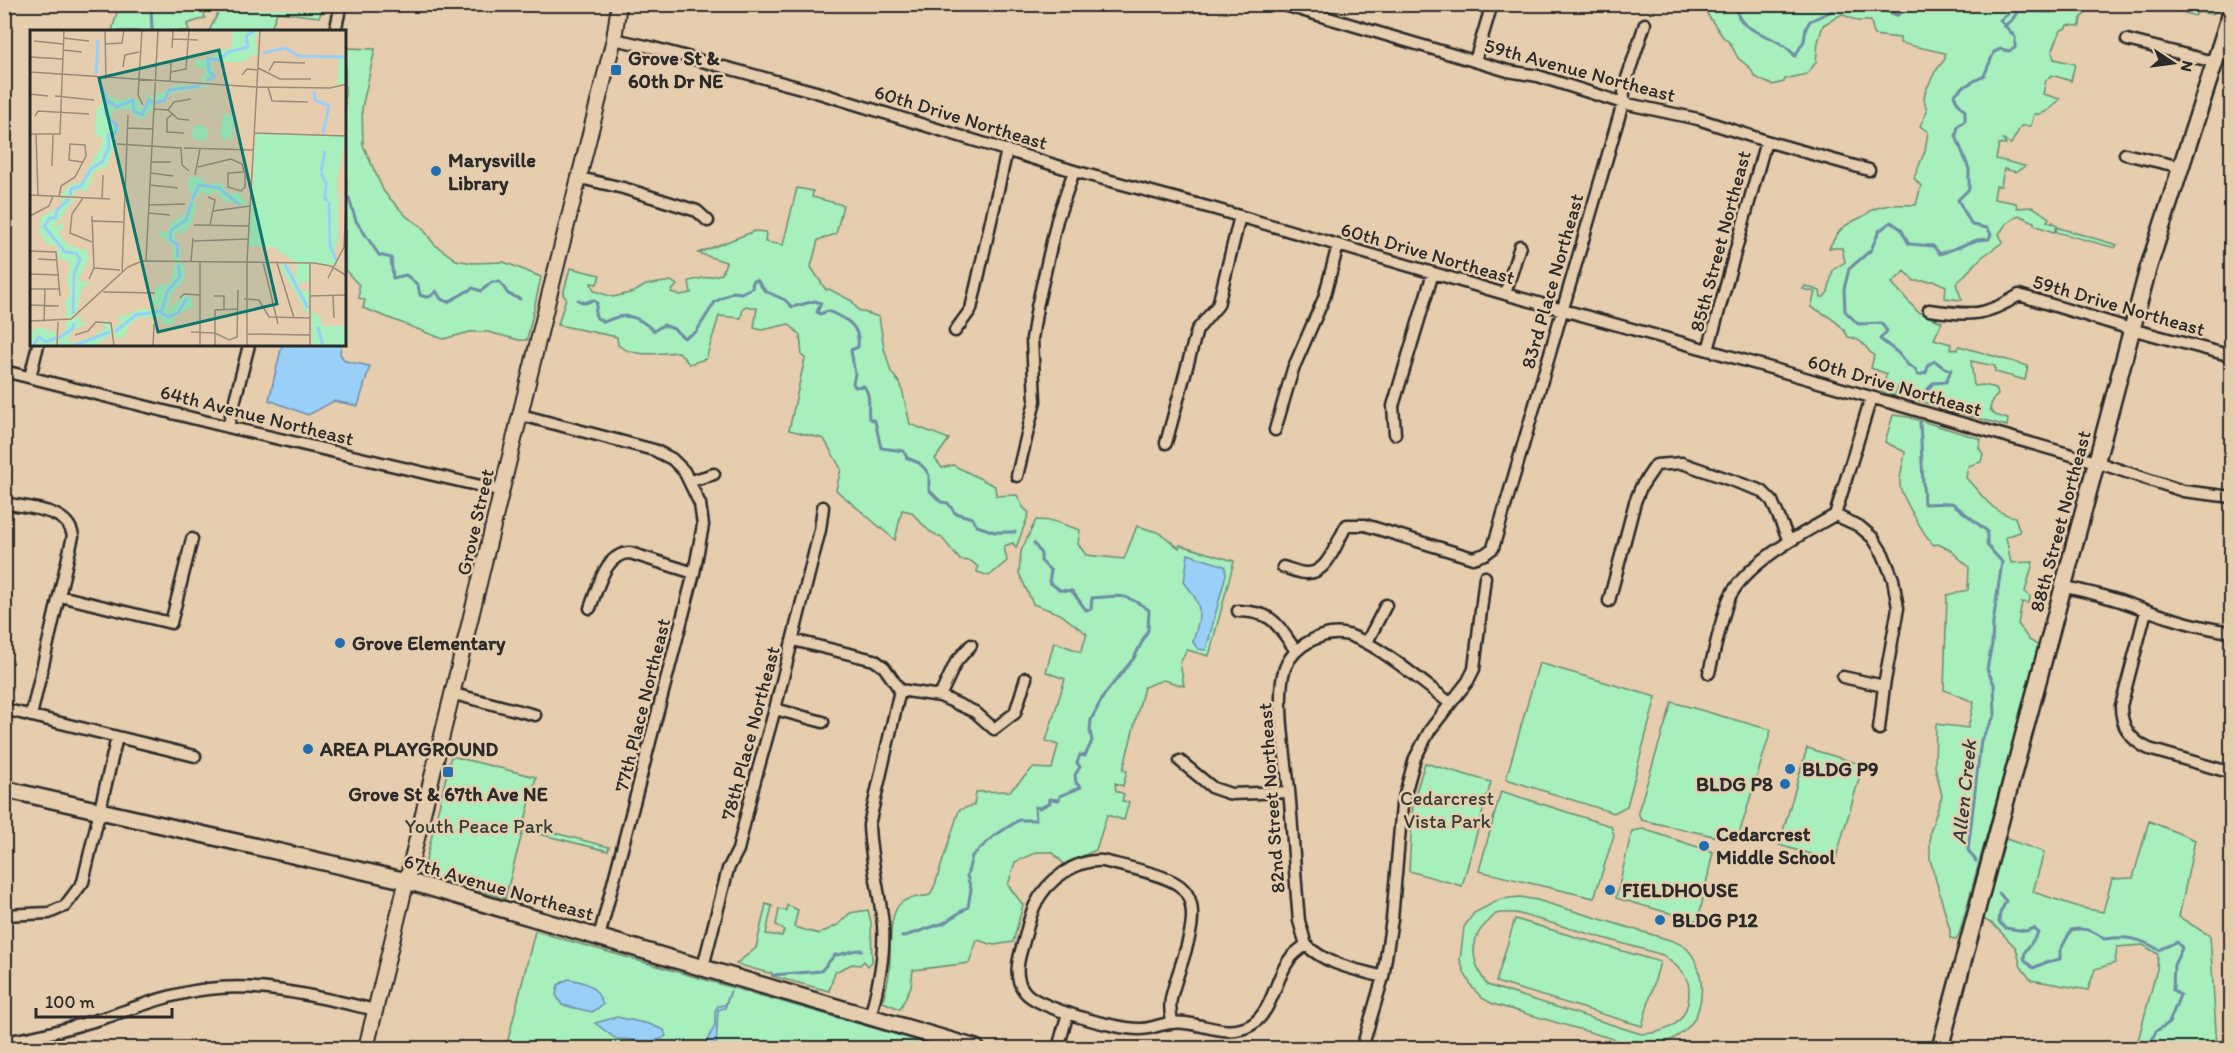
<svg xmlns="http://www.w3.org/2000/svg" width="2236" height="1053" viewBox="0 0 2236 1053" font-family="Itim,sans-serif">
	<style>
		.green { fill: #a7efbc; stroke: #698d74; stroke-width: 1.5; fill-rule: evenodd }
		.water { fill: #9acff8; stroke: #6e8da6; stroke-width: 1.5 }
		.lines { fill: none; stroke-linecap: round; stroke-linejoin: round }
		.stream { stroke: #6e8da6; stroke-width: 3 }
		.minor-casing { stroke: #2b2b2b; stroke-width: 15 }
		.tertiary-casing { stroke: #2b2b2b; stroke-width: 18 }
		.secondary-casing { stroke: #2b2b2b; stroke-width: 20 }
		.minor { stroke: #e5cdad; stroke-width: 10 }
		.tertiary { stroke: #e5cdad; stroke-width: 14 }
		.secondary { stroke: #e5cdad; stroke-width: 15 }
		.poi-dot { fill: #1f6fb2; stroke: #e5cdad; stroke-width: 2 }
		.labels { text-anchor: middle; stroke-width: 5; stroke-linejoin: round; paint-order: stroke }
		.poi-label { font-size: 20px; font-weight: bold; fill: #2b2b2b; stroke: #e5cdad; text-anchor: start }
		.street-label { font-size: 20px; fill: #2b2b2b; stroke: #e5cdad }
		.park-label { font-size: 20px; fill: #373f3a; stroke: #e5cdad }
		.water-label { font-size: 21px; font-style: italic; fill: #363b40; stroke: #e5cdad }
		.inset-river { fill: none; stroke: #9acff8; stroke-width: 3 }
		.inset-road { fill: none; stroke: #9b8c79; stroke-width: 1.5 }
		.view { fill: #0f766e; fill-opacity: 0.15; stroke: #0f766e; stroke-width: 3 }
		.inset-edge { fill: none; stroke: #2b2b2b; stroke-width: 3 }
	</style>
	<rect width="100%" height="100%" fill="#e5cdad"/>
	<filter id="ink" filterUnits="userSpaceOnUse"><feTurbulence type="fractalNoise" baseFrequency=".0167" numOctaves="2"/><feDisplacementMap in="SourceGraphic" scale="12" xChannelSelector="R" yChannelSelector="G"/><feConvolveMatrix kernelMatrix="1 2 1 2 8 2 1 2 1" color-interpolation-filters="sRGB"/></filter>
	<g filter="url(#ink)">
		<!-- green -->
		<path class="green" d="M119 5H202L205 18 187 24 189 31H112Z
			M299 5 323 9 319 17 277 12 270 31H209L222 5Z
			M1701 5H1843L1832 10 1842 9 1850 5H1906L1900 12 1875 7 1874 8 1897 16 1906 11 1911 5H2092L2081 18 2080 26 2067 25 2066 28 2061 30 2052 52 2054 59 2075 64 2071 81 2052 75 2046 80 2043 94 2060 99C2052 107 2046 115 2034 114L2031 126H2021L2011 144 2003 140 2006 145 1999 144 1996 159 2025 166 2016 172 2004 169 2001 186H1996L1994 199 2016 203 2017 208 2033 207 2049 218 2047 221 2052 224 2053 222 2059 228 2117 245 2115 248 2056 232 2057 227 2054 232 2034 225V222L2019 215 2006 224 1999 234 2003 242 1982 257 1956 284 1962 300 1945 298 1946 286 1935 281H1914L1905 271 1892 283 1918 312 1942 322 1934 339 1951 344 1950 349 1958 350 1959 346 2028 366 2025 380 1995 372V366L1971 361 1974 386 1983 385 1996 388 1998 395 1992 400 1990 409 1995 415 2008 419 2007 426 1944 409 1912 398 1911 391 1899 386 1894 396 1881 391 1887 374 1871 368 1874 356C1865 348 1862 338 1848 337 1842 323 1824 313 1811 307L1815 292 1803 289 1805 286 1820 291 1821 297H1824L1828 292 1833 270 1845 262 1842 248H1829C1840 228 1842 226 1862 217 1867 215 1869 211 1874 209 1888 203 1902 205 1916 205L1921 186 1914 178 1925 151 1928 132 1920 126 1927 112 1924 98 1926 90 1935 72 1945 59V53L1900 43V38L1874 35 1871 21H1857L1842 14 1823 25 1818 42 1816 62 1807 74 1785 79 1784 82 1772 85 1755 77 1750 68 1738 58 1730 43 1723 37Z
			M2168 5H2226L2225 7 2212 14 2198 12 2195 16 2178 11 2179 7Z
			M345 48 375 49 362 108 363 145 384 192 407 217 421 226 434 244 456 260 473 263 504 262 541 277 527 340H519L488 332H470L443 339 363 308 365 300 359 298V285L345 270Z
			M797 188 813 191 812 197 843 205 836 234 818 240 811 267 826 290 829 289 852 301 858 310 879 317 884 348 891 372 901 385 910 424 949 439 935 459 942 468 953 465 995 486 996 496 1017 495 1023 507 1029 513 1016 548 1013 543 1004 546 1007 561 989 576 977 572 978 567 971 561 960 560 942 538 929 531 911 512 902 510 895 540 836 490 841 469 824 439 789 430 805 358 802 356 800 335 789 324 762 330 754 328 757 308 746 306 743 308 741 318 719 316 706 359 689 364 679 352C659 353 634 358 618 345L617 337 558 325 566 298 563 295 570 268 600 275 597 284 591 283 594 291 613 297 634 292 646 285 671 281 677 285 671 292 680 295 691 293 689 281 722 274 726 262 698 253 755 231 766 232 765 242 783 245Z
			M1893 415 1908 417 1981 439 1979 448 1983 454 1981 462 1968 466 1966 478C1982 494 1991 513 2015 517L2020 532 2006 537 2011 563 2033 562 2025 592 2030 596 2029 603 2022 602 2018 624 2029 640 2039 646 1959 935 1956 939 1950 938V930L1930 859V832L1942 796 1935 766 1936 724 1968 728 1974 702 1944 690 1947 595 1968 590 1969 567 1950 550 1938 544 1934 545C1927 540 1900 494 1900 485 1899 475 1904 462 1905 452L1885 442Z
			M1036 520 1053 521 1080 530 1078 544 1086 555 1124 559 1137 526 1160 533 1179 548 1180 545 1234 561 1209 656 1187 650 1180 663 1184 686 1163 680 1144 687 1123 770 1127 771 1123 786 1115 783 1116 791 1124 794 1122 801 1129 802 1124 820 1107 815 1096 850 1064 864 1052 852H1037L1015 862 1008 885 1023 905 1013 942 994 945 977 940 969 963 913 970 911 986 900 1009 883 1002C885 992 888 983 889 974 892 955 886 914 902 902 909 897 921 897 930 895L935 885 959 810 974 805 976 792 1010 791 1033 768 1052 769 1058 745 1046 741 1065 679 1046 672 1054 642 1081 652 1087 634 1060 614 1033 604 1019 573 1021 551Z
			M1539 663 1656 697 1627 806 1614 813 1506 779Z
			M1672 702 1771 730 1737 841 1641 820 1638 812Z
			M1807 748 1863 765 1835 861 1779 845Z
			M451 756 536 777 524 825 609 847 608 851 523 830 505 898 435 878 429 871 426 860Z
			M1425 763 1491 782 1462 886 1409 871 1413 802Z
			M1501 791 1611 826 1614 835 1594 898 1479 871Z
			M2149 821 2195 840 2179 917 2210 936 2217 1048H2136L2157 969 2158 954 2143 945 2117 947 2115 963 2095 969 2088 990 2031 980 2021 967 2016 948 1993 924 1983 919 2000 851 2006 839 2044 852 2033 892 2082 908 2103 912 2112 879 2133 878Z
			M1643 829 1713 852 1698 921 1616 898 1632 831Z
			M1520 897 1537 900 1673 941C1677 943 1683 945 1686 948 1705 965 1707 1007 1689 1026 1677 1039 1662 1046 1644 1048L1493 1004 1482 998 1472 987 1464 972 1460 960 1464 927 1474 913 1501 899ZM1516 913 1663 955C1672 963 1682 969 1687 980 1690 986 1689 996 1688 1003 1682 1027 1663 1033 1641 1034L1487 985C1472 963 1466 940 1489 921 1491 919 1493 916 1496 914 1501 912 1510 913 1516 913Z
			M766 904 772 906 766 934 782 936 784 930 776 925 779 909 786 911 787 905 798 910 794 927 819 934 838 925 850 913 868 910 871 922 872 962 868 966 864 961 860 965 852 964 835 972 829 991 772 976 771 972 769 973 736 964 756 948Z
			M1515 919 1660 962 1642 1026 1496 982Z
			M535 931 943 1048H506Z"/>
		<!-- water -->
		<path class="water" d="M282 345H341L340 354 345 361 370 366 358 406 334 401 308 415 269 400Z
			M1188 554 1225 566 1226 574 1206 650 1198 649 1193 642C1201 613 1204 606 1184 582Z
			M568 979C588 982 596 986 603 1005L592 1012 562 1005 556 995 558 985Z
			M731 990 725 1008 718 1010 716 1048H693L694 1047 705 1045 715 1025V1011L718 1006 725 1005Z
			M617 1017 649 1024 664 1030 666 1036C653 1046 631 1038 616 1039L595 1023Z"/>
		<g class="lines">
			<!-- stream -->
			<path class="stream" d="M151 4 152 32
				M1736 4C1735 35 1777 32 1795 56L1804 41 1806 28 1810 21 1847 4
				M1861 4 1890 11 1897 15 1907 9 1909 4
				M1973 4H1977
				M2004 26 2012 20 2018 11 2051 12 2059 4
				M345 197 349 198 356 221 379 255 391 258 393 278 406 275 418 285 420 295C427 298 431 298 436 291L441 299 448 302 473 288 481 291 492 282H500L508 294 520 299
				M578 300 585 303 593 300 597 303 595 314 597 318 604 322C625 312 637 315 654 331L663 325 674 329 684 338 696 332 715 302 733 292 741 293 752 288 753 281 757 280 765 291 785 300 792 307 815 301 821 303 817 312 820 314 828 311C845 318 861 325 858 347L851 350 855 374 853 383 855 387 864 386C872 398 867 406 869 418L875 421 881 448 904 451 907 458 919 463 925 469 929 475V490L941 502 948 503 955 513 972 518 977 526 995 532H1015
				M1923 401 1924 394 1933 383 1946 382 1951 370 1944 368 1935 361 1929 364 1926 373 1918 375 1915 369 1908 365 1897 352 1880 339 1887 331 1881 323 1858 324 1845 311 1844 289 1849 269 1871 250 1879 231 1891 222 1901 229 1909 244 1933 246 1940 254 1977 240 1989 239 1991 234 1987 228 1972 225 1958 200 1969 189V169L1956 136 1958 126 1965 121V111L1958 103 1954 95 1963 87 1984 76 1994 52 2001 49 2009 51 2015 48V37L2000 20 2008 14V4
				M1920 422 1924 504 1952 503 1987 531V545L2002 562 1993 623 1992 644 1987 669 1994 684 1995 715 1981 740 1968 850 1976 861
				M1999 893 2006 901 2000 913 1999 922 2005 928 2026 931 2034 928 2038 933 2025 952 2024 959 2033 968 2047 962 2060 959V951L2071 930C2084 927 2094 930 2104 939 2126 936 2140 938 2159 950L2177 942 2182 948 2174 965 2173 990 2180 995 2169 1023 2156 1031 2152 1041 2159 1048
				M902 937 944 923 968 907 971 889 967 876 972 856 994 836 1019 820H1036L1035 807 1040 808 1050 803 1049 799 1059 800 1060 796 1081 787 1076 783 1075 775 1080 767 1077 763 1080 755 1085 756 1092 741 1090 731 1091 720 1104 695 1134 658 1148 630 1149 610C1123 592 1121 596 1092 598L1091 609 1086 610 1072 591 1060 590 1049 582 1051 571 1041 561V554L1034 543
				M773 975 821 971 835 955C845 955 852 949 862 950"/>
			<!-- minor casing -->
			<g class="minor-casing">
				<path id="minor" d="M1281 4 1508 71 1538 76 1623 103 1698 119 1766 141 1869 170
					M335 32 341 4
					M614 39 650 47 816 92 1074 171 1215 209 1505 294 1708 350 2096 462 2183 491 2232 497
					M2127 40 2214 62
					M2217 52 2232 56
					M1475 61 1492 4
					M2125 154 2181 167
					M580 178 623 188 697 211 708 221
					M1505 294 1520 246
					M1929 310C1968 315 1984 318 2019 295L2131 329 2232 356
					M955 331 971 309 1007 150
					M1708 350 1766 141
					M4 371 228 427 502 491
					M30 377 38 345
					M521 415 654 450 672 459 684 471 700 504 703 525 694 573 599 937
					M228 427 249 345
					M1275 430 1293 369 1324 298 1338 245
					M1395 434 1393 406 1433 273
					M1166 443 1197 330 1218 305 1240 216
					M1017 476 1035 401 1032 339 1037 307 1057 220 1074 171
					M691 481 714 474
					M4 503C28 508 68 508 73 536L31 716
					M1835 515 1859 526 1873 538 1883 554 1893 579 1898 608 1884 686 1879 729
					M1283 567C1290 569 1299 573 1306 573 1328 575 1337 540 1347 525H1365L1473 558 1485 554 1493 548 1623 103 1625 84 1645 24
					M2065 587C2083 591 2102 595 2120 601 2154 613 2188 625 2224 631
					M60 596 171 623 192 539
					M1609 601 1635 502 1641 487 1656 465 1682 463 1762 491 1772 501 1789 541
					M590 608C598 588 605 553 630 553L694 573
					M1238 611C1274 612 1276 623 1296 651
					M2146 611 2121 706C2121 727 2130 740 2149 749L2232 773
					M793 640 874 660 884 667 900 690 940 696 975 712 994 729 1015 713 1026 678
					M1367 642 1386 605
					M1709 673C1715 649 1720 624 1728 601 1742 565 1803 533 1835 515L1871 398
					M1843 677 1884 686
					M454 694 535 715
					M940 696 956 662 971 645
					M4 709 195 756
					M775 709 823 722
					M1180 761 1213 788 1231 794 1289 792
					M4 915 49 913 65 906 83 882 117 737
					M1306 945 1299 921C1295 878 1293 834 1289 790 1286 760 1275 694 1285 668 1294 645 1324 629 1348 635 1379 644 1423 683 1450 703
					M1306 945C1327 965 1355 969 1383 977
					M703 967 728 869 738 850 752 791 775 709 820 530 823 507
					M870 1017C878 987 885 957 883 925 880 892 870 859 869 825L900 690
					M1172 1022C1171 1015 1169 1007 1171 999 1176 970 1208 912 1182 888 1170 875 1122 866 1103 861 1076 859 1047 880 1035 905 1029 917 1027 931 1023 944 1018 960 1013 978 1025 992 1037 1008 1119 1030 1140 1029 1151 1029 1160 1024 1171 1023 1197 1019 1225 1040 1251 1025 1272 1013 1275 979 1289 960 1293 954 1300 949 1306 945
					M4 1042C39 1037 73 1027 107 1017 140 1006 173 993 208 989 265 982 321 998 376 1010
					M1058 1048 1068 1013
					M1362 1048 1383 977 1392 919 1402 805 1415 758 1430 730 1468 681 1474 669 1485 577"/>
			</g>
			<!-- tertiary casing -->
			<g class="tertiary-casing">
				<path id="tertiary" d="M366 1048 548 300 614 39 619 4"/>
			</g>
			<!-- secondary casing -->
			<g class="secondary-casing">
				<path id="secondary" d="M4 789 407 881 976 1048
					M1940 1048 2148 269 2232 9"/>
			</g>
			<!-- minor -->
			<use href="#minor" class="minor"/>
			<!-- tertiary -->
			<use href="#tertiary" class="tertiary"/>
			<!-- secondary -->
			<use href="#secondary" class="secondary"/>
		</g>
	</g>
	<!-- markers -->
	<g class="poi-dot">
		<rect x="610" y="64" width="12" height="12" rx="3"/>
		<circle cx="436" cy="171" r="6"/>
		<circle cx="340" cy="643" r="6"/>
		<circle cx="308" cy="749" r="6"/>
		<circle cx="1790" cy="769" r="6"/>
		<rect x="442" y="766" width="12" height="12" rx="3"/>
		<circle cx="1785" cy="784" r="6"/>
		<circle cx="1704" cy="846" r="6"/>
		<circle cx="1610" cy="890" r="6"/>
		<circle cx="1660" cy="920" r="6"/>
	</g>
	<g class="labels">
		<!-- poi labels -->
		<g class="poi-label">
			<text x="628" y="65">Grove St &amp;<tspan x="628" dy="23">60th Dr NE</tspan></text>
			<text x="448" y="167">Marysville<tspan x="448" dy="23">Library</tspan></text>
			<text x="352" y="650">Grove Elementary</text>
			<text x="320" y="756">AREA PLAYGROUND</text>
			<text x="1802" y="776">BLDG P9</text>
			<text x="1773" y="791" text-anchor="end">BLDG P8</text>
			<text x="448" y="801" text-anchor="middle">Grove St &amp; 67th Ave NE</text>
			<text x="1716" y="841">Cedarcrest<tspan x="1716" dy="23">Middle School</tspan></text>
			<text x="1622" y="897">FIELDHOUSE</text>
			<text x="1672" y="927">BLDG P12</text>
		</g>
		<!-- street labels -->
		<g class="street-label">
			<text transform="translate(1580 70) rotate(15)" y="7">59th Avenue Northeast</text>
			<text transform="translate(961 117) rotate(17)" y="7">60th Drive Northeast</text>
			<text transform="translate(1720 241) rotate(-75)" y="7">85th Street Northeast</text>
			<text transform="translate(1428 253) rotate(16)" y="7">60th Drive Northeast</text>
			<text transform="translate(1552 281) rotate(-74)" y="7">83rd Place Northeast</text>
			<text transform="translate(2119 305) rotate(16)" y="7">59th Drive Northeast</text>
			<text transform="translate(1895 385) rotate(16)" y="7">60th Drive Northeast</text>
			<text transform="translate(257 415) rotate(14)" y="7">64th Avenue Northeast</text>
			<text transform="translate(2060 521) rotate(-75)" y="7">88th Street Northeast</text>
			<text transform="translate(475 522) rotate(-77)" y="7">Grove Street</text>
			<text transform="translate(642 705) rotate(-76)" y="7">77th Place Northeast</text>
			<text transform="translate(750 733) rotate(-75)" y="7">78th Place Northeast</text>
			<text transform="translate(1271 798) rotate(-94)" y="7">82nd Street Northeast</text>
			<text transform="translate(499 887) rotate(16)" y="7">67th Avenue Northeast</text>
		</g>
		<!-- park labels -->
		<g class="park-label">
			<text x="1447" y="805">Cedarcrest<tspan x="1447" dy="23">Vista Park</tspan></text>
			<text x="479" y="833">Youth Peace Park</text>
		</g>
		<!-- water labels -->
		<g class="water-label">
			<text transform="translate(1964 792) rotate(-84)" y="7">Allen Creek</text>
		</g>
	</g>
	<!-- overview -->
	<g transform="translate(30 30)">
		<rect width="316" height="316" fill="#e5cdad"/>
		<path d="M202 0H229L225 10 228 25 224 24 213 32H180L186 45 181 51 171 52 176 39 165 36 166 30H175L202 16ZM309 27H316V52L307 55ZM67 49 71 50 73 64 92 71 94 68 98 70 101 55 99 67 110 71V79L116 73V62L118 68 123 64V78L113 89 104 86 101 79 83 80 81 92 91 98 82 110 85 114 77 136 64 142 57 161 46 160 44 166 32 165 38 156 51 152 72 114V106L65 107 66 80 72 74ZM147 55 183 56 141 63 125 76 126 65ZM194 83 204 87 202 107 195 111 190 104ZM162 103a8 8 0 1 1 16 0a8 8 0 1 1-16 0ZM226 104 316 106 307 150 308 168H313L308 171V211L304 223 308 231 304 236 265 232 243 217 219 216ZM159 147H171L176 154 191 153 199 164 208 162 218 175 195 172 187 162 177 165 171 162 163 172 167 174 161 194 156 201 144 204 151 221 150 230H143V216L128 204 129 201 137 202 141 193 156 183 162 164 158 159ZM31 168 45 169 23 197 35 193 29 204 38 215 57 221 59 229 49 248 55 254 59 251V255L52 258 47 281 41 288 35 287 37 278 34 273 40 264 37 250 40 233 28 228 27 216 17 214 9 202 11 187 32 175ZM145 233H153L155 242 153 252 142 263 138 281 154 265 161 268 164 276 145 286 143 294H134L131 288 110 287 99 295 94 308 85 307 84 297 91 293 87 285 93 287 110 279H127L128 274 122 276 120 265 125 270 124 258 140 253ZM267 233H279V252H270L269 257 270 260 279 261V286L249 235 258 234 266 248ZM282 282 291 287 292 296H316V316H282ZM51 286V292L58 293 42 301 38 308 42 313 64 306 77 297 70 294 79 293 83 303 65 316H33L28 312 37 295 34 293ZM8 297 27 303 26 316H0V304Z" fill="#a7efbc"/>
		<path class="inset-river" d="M233 23 255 18 269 26 317 27M66 44 68 10M69 50 78 73M177 51 184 46 179 41 178 29 190 30 198 22 218 17 216 6 225 0M284 61 285 70 299 76 293 103M125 73 135 70 139 60 170 56M291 142 295 121M291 143 296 153 295 169 298 170M40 166 41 159 51 156 61 139 73 131 79 117 78 105 85 103 87 96 75 83 76 74 80 72 87 77 103 70 104 81 112 85 119 70 122 73M39 169 26 181V188H20L14 196 35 222 46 223 50 229 44 244 43 284M162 170 169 155 189 158 210 175M299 172 300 215 306 230M147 228 148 215 140 209 141 200 156 190 162 172M255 234 278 278M131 283 138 287 148 283 157 268M288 297 293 316M85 302 106 285 132 281 137 262 150 246 148 235M29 308 43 298 44 293M3 316 9 307 16 312 26 308M43 316 80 302"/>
		<path class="inset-road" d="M75 0 76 49M112 0 108 65 113 75M33 8 59 11M143 9 168 10M4 11 33 14M75 14 92 13 94 0M142 18 143 0M33 20 52 22M0 27 33 29M93 37 95 25 109 22M228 38 250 49H281M239 41 244 32 275 33M0 42 227 57 300 58 317 54M141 42 156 39 159 0M212 45 217 39 228 40M140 52 141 33M238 57 242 71 278 72M0 64 18 66M25 66 64 70M124 79 138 80 148 89 159 90M138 80 144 72 161 69M142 84 137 89V102L154 103M5 86 8 81 59 84M98 98 123 99M224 103 317 106M0 104H30L34 0M6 104 8 165M87 114 151 118 152 135 159 141M154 118 223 120M201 129 212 134 215 145V157L211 161 198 157V143L213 142M121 132H141M22 136 23 105M168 137 201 129M121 143 143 146M165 145 170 119M120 155 148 158M0 165 80 169M29 167 31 156 45 147 56 126 55 115 40 114 39 130 52 132M178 167 185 170 180 195M53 168 42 184 40 203 62 212M72 169 73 145M119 175 155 174M183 181 220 176M118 183 140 185M0 186 19 176 23 166M61 191 93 192M164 195 219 196M164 211 218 209M0 221 26 222 30 266M8 229 27 230M116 231 128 0M161 232 163 208M233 232 248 294M247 233 264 288M280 233V316M64 238 90 240M92 243 98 85M0 244 29 245M298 248 314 217 317 149M59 249 64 238 62 186M0 259H29M73 262 125 263M303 265 304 288M184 266H194V279M280 266 317 265M150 268 154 264 170 265M214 269 229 270 239 287 280 288M0 275 29 276M0 291 41 289 98 237 112 231 284 233 301 236 317 246M14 292 15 259M161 302 185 303 199 310 207 307 208 260M217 304 280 305M45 305 58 301 66 292 81 293 84 316M27 316 28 292M123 316 124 294M170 316V232M185 316V280L208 279M217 316V232L230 0"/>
		<path class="view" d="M189 20 247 274 128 302 69 48Z"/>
		<rect width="316" height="316" class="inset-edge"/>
	</g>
	<!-- margin -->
	<rect width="2236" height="1053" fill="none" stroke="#e5cdad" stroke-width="24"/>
	<rect x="12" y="12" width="2212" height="1029" fill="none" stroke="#2b2b2b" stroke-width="2" filter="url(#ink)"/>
	<!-- north arrow -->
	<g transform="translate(2173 63) rotate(103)" stroke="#e5cdad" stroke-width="4.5" paint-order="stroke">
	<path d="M0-4.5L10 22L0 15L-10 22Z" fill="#2b2b2b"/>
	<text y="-9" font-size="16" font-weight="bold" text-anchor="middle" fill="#2b2b2b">N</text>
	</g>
	<!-- scale -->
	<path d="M36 1008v9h136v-9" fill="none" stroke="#2b2b2b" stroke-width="3"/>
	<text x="45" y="1008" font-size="18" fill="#2b2b2b" stroke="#e5cdad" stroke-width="4.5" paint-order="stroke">100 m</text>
</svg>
